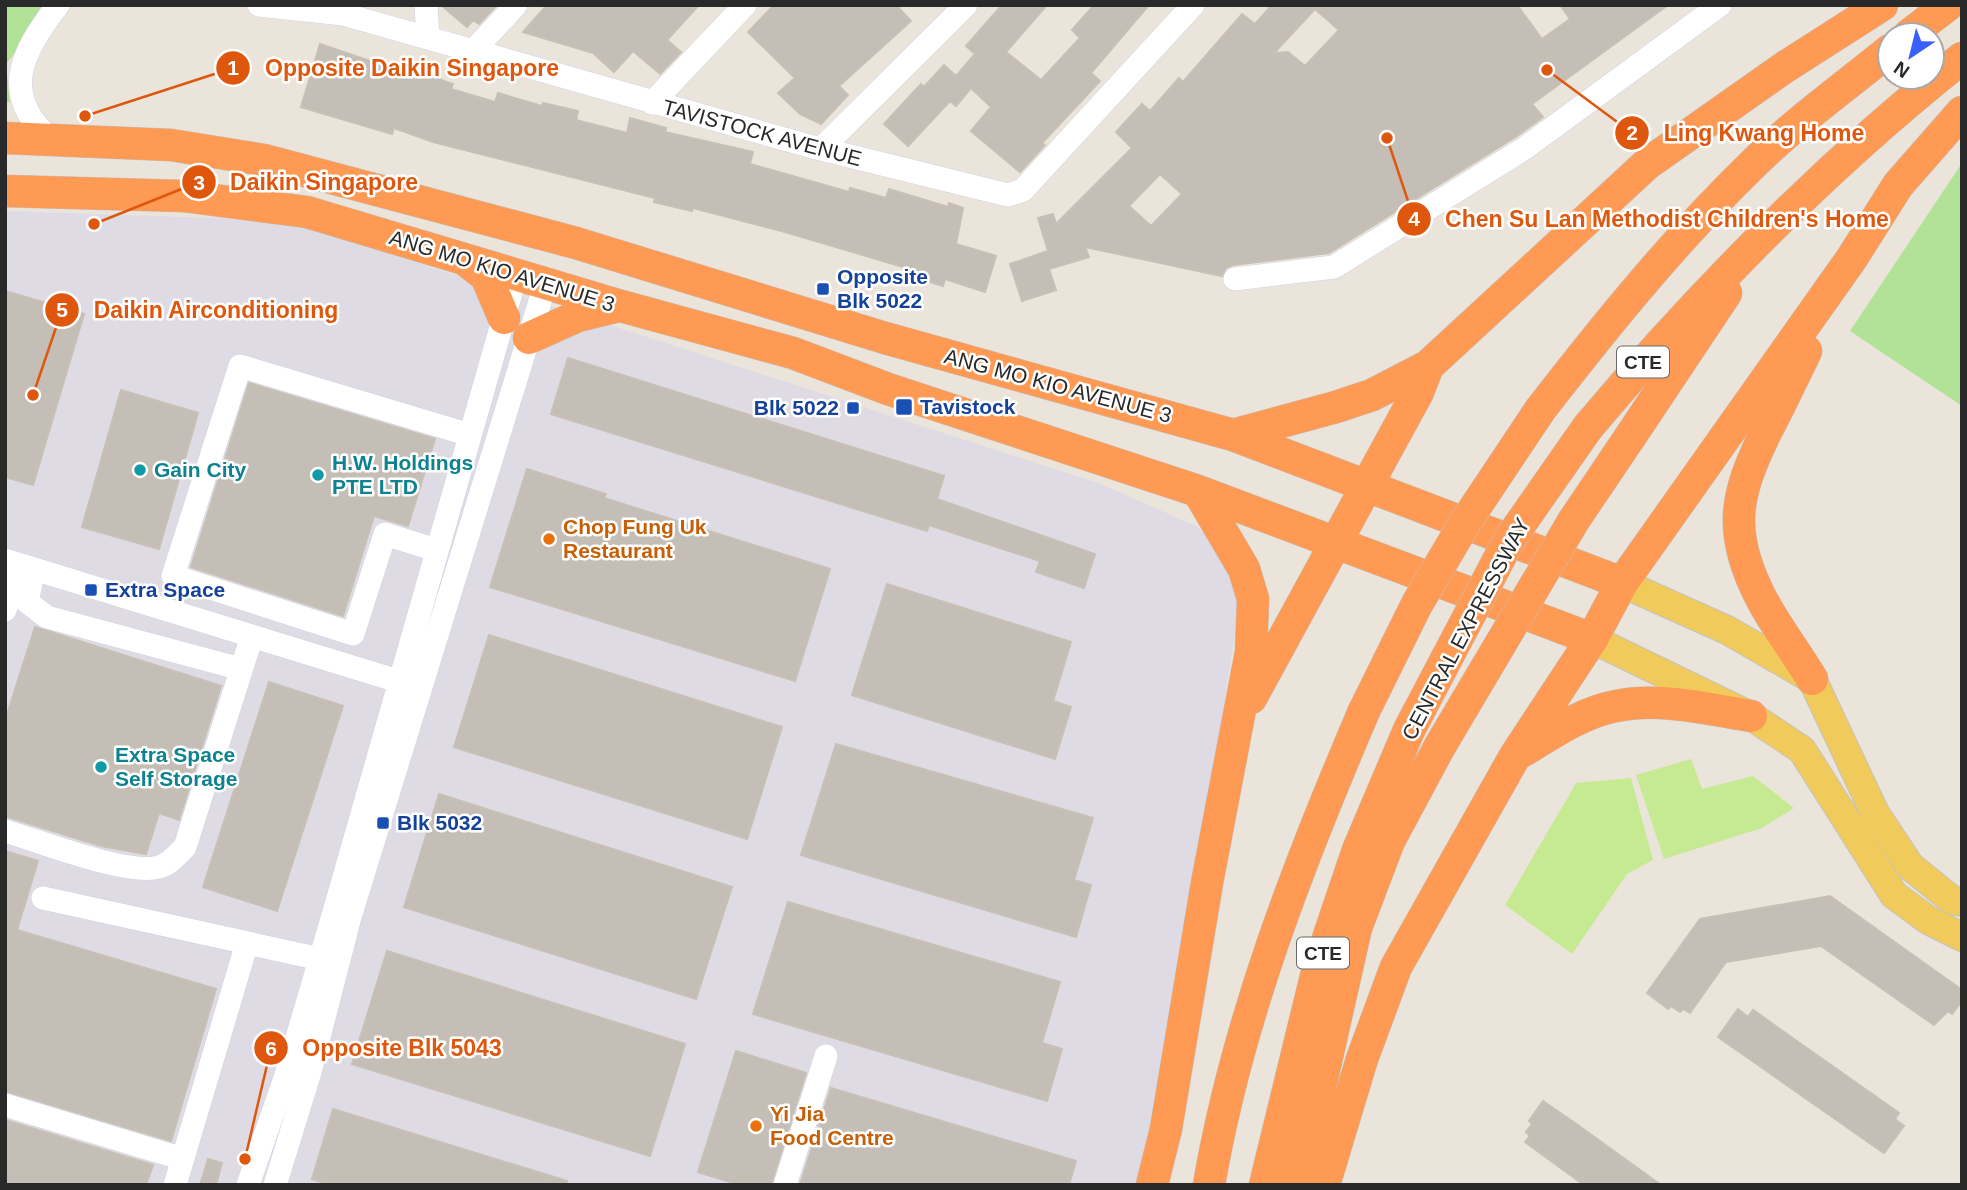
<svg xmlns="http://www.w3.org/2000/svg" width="1967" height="1190" viewBox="0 0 1967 1190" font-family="Helvetica,sans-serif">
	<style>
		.industrial { fill: #dedbe4 }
		.green { fill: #b2e296 }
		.pitch { fill: #c6ea92 }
		.building { fill: #c4beb6; stroke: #c7c0b4; stroke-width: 2; fill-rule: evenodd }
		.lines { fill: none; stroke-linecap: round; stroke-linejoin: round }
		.minor-casing { stroke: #d0d4e2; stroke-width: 24 }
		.major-casing { stroke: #c3c3c3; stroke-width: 30 }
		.highway-casing { stroke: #c3c3c3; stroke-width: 33 }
		.minor { stroke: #fff; stroke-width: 23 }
		.major { stroke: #f0cb5b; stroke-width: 28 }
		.highway { stroke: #fe9a53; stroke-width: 32 }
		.highway-bridge-casing { stroke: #c3c3c3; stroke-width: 33; stroke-linecap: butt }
		.highway-bridge { stroke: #fe9a53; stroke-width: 32 }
		.transit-dot { fill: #1a4fb4; stroke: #fff; stroke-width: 2.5 }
		.culture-dot { fill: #0f9aa8; stroke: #fff; stroke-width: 2.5 }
		.food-dot { fill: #e8710a; stroke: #fff; stroke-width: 2.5 }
		.labels { text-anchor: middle; stroke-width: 5; stroke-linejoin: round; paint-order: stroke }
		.shield { fill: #fff; stroke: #696969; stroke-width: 2 }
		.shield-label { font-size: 19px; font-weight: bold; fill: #292929 }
		.street-label { font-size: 21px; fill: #292929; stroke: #fff }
		.transit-label { font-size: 21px; font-weight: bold; fill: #164399; stroke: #fff; text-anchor: start }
		.culture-label { font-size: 21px; font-weight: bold; fill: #0d838f; stroke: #fff; text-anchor: start }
		.food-label { font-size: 21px; font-weight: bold; fill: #c56008; stroke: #fff; text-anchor: start }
		.leader { fill: none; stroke: #de570d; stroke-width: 2.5 }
		.callout-dot { fill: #de570d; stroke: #fff; stroke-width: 2.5 }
		.mark-label { font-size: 21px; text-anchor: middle; font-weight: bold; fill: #fff }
		.callout-label { font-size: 23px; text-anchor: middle; font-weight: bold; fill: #de570d; stroke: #fff; stroke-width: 5; stroke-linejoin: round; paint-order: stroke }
	</style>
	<rect width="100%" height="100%" fill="#ebe4db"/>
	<!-- industrial -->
	<path class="industrial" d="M5 211 214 218 304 226 1101 484 1198 527 1227 553 1239 609 1148 1185H5Z"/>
	<!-- green -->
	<path class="green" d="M54 5 6 64 10 102 5 103V6Z
		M1962 163V406L1850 331Z"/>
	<!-- pitch -->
	<path class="pitch" d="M1691 759 1702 789 1753 776 1794 808 1762 828 1664 859 1636 775Z
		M1631 778 1653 860 1627 874 1572 954 1505 905 1576 783Z"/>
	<!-- building -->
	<path class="building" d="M441 5H497L479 24 473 20 467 27Z
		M547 5H699L667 40 681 52 660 74 633 51 614 72 593 53 523 32Z
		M774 5H896L911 21 839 86 848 95 821 124 800 114 778 93 795 78 748 32Z
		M1002 5H1047L1006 52 1041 80 1080 38 1072 30 1094 5H1149L1091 73 1100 81 1042 143 1045 145 1020 172 971 131 991 107 971 88 956 106 950 101 908 146 884 124 921 84 924 87 944 65 956 76 975 54 966 46Z
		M1272 5H1517L1542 39 1570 19 1560 5H1668L1532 104 1543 117 1517 136 1329 253 1233 265 1226 268 1222 276 1085 247 1089 257 1049 269 1056 290 1022 301 1010 264 1048 251 1038 218 1053 214 1056 224 1132 148 1116 132 1142 104 1150 111 1179 78 1183 82 1242 14 1255 24ZM1315 9 1339 30 1305 66 1288 52 1274 53ZM1160 174 1182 194 1151 226 1129 206Z
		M320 44 414 76 416 71 453 84 451 89 495 102 498 93 542 106 543 103 578 111 576 120 627 133 630 118 666 128 665 132 753 152 750 164 849 192 850 188 886 198 889 189 948 207 949 203 963 208 956 244 996 256 985 292 945 279 943 286 908 275 910 269 785 232 693 208 692 211 654 202 655 198 433 142 394 128 392 134 301 107Z
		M5 291 84 314 33 485 5 477Z
		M568 358 944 476 937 499 1095 554 1084 588 1036 572 1040 561 929 525 927 531 551 414Z
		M249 383 435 439 408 526 374 516 343 616 191 567Z
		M121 390 198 413 159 549 82 527Z
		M527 469 606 494 604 498 830 569 795 681 490 587Z
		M887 584 1071 642 1053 701 1071 707 1055 759 852 695Z
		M35 627 221 686 179 820 159 813 146 854 101 846 5 816V721Z
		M489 635 782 727 747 839 454 747Z
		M269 682 343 706 277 911 203 887Z
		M836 744 1093 818 1074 880 1091 885 1076 937 801 855Z
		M439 794 732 887 696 999 404 907Z
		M5 851 38 861 17 930 216 989 171 1141 5 1091Z
		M1830 896 1962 990V1001L1952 1014 1948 1011 1934 1025 1821 946 1726 962 1690 1013 1683 1009 1680 1012 1671 1006 1668 1009 1647 993 1700 919Z
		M788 902 1060 982 1042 1043 1062 1049 1047 1101 753 1014Z
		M387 951 685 1044 650 1156 352 1064Z
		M1738 1009 1748 1017 1753 1010 1899 1113 1895 1119 1904 1126 1884 1153 1718 1037Z
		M736 1051 806 1073 771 1185H740L698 1172Z
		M831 1088 1076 1161 1069 1185H800Z
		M1543 1101 1575 1123 1661 1185H1584L1525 1142 1530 1136 1526 1132 1532 1124 1529 1121Z
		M333 1109 567 1181 566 1185H331L312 1179Z
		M5 1120 153 1165 146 1185H5Z
		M208 1159 222 1163 216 1185H200Z"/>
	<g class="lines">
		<!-- minor casing -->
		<g class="minor-casing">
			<path id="minor" d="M259 5 343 14 809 146 1008 195 1023 190 1193 5
				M426 5 428 38
				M473 51 516 5
				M652 103 745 5
				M51 140C0 95 20 54 58 5
				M821 149 966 5
				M1235 279 1334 267 1525 148 1720 5
				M436 550 385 534 353 634 173 576 240 366 470 435
				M5 560 411 685
				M34 569 27 602 47 617 241 669
				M5 610 21 565
				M5 831C39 841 128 876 159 867 170 864 177 855 185 847L252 636
				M43 898 334 962
				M5 1105 183 1159
				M175 1185 247 943
				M248 1185 286 1075 334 912 516 275
				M275 1185 310 1072 350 917 546 282
				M785 1185 826 1056"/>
		</g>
		<!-- major casing -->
		<g class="major-casing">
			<path id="major" d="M1622 583 1727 630 1812 679 1875 813 1910 866 1952 900 1962 902
				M1592 639 1751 716 1802 750 1894 895 1928 920 1962 937"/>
		</g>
		<!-- highway casing -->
		<g class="highway-casing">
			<path id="highway" d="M1909 35 1948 5
				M5 138 171 145 264 160 576 243 885 338 1233 435 1622 583
				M5 191 183 196 307 212 621 306 793 353 888 389 1198 491 1592 639
				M468 262 486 276 504 318
				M529 338 578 316 619 306
				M1806 351C1793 378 1780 405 1766 432 1735 495 1727 532 1761 598 1776 627 1796 652 1812 679
				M1540 410C1606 325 1673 242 1750 167 1793 124 1843 88 1890 50
				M1588 427C1700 294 1825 167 1962 58
				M1233 435 1336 407 1372 395 1428 366 1647 164 1785 67 1882 5
				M1630 437 1726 293
				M1251 698 1418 392 1428 366
				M1523 751C1551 734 1583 712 1616 706 1662 697 1707 709 1751 716
				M1152 1185 1166 1129 1207 883 1251 652 1253 599 1244 569 1198 491
				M1209 1185C1237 1021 1299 863 1364 711
				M1265 1185 1318 968 1358 850 1409 730
				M1298 1185 1356 928 1389 841 1440 746
				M1324 1185 1362 1059 1396 967 1515 756 1592 639 1622 583 1852 258 1898 185 1962 112"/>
		</g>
		<!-- minor -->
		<use href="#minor" class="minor"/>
		<!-- major -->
		<use href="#major" class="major"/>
		<!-- highway -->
		<use href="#highway" class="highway"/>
		<!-- highway-bridge casing -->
		<g class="highway-bridge-casing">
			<path id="highway-bridge" d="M1364 711 1417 604 1466 521 1540 410
				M1409 730 1509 540 1588 427
				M1440 746 1574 520 1630 437"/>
		</g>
		<!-- highway-bridge -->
		<use href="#highway-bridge" class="highway-bridge"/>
	</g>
	<!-- markers -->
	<g class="transit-dot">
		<rect x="816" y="282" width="14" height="14" rx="3.5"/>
		<rect x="895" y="398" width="18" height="18" rx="3.5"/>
		<rect x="846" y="401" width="14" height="14" rx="3.5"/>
		<rect x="84" y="583" width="14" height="14" rx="3.5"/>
		<rect x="376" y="816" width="14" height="14" rx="3.5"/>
	</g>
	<g class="culture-dot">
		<circle cx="140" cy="470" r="7"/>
		<circle cx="318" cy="475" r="7"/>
		<circle cx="101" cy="767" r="7"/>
	</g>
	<g class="food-dot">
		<circle cx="549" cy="539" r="7"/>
		<circle cx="756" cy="1126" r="7"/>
	</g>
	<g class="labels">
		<!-- shield labels -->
		<g class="shield">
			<rect x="1617" y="346.5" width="52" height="31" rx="5"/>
			<rect x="1297" y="937.5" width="52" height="31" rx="5"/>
		</g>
		<g class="shield-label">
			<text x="1643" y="369">CTE</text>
			<text x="1323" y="960">CTE</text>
		</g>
		<!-- street labels -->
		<g class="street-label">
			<text transform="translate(762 133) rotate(15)" y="7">TAVISTOCK AVENUE</text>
			<text transform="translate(502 271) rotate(17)" y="7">ANG MO KIO AVENUE 3</text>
			<text transform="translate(1058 386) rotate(15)" y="7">ANG MO KIO AVENUE 3</text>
			<text transform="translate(1466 629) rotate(-62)" y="7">CENTRAL EXPRESSWAY</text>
		</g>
		<!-- transit labels -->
		<g class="transit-label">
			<text x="837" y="284">Opposite<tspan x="837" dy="24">Blk 5022</tspan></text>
			<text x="920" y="414">Tavistock</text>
			<text x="839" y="415" text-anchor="end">Blk 5022</text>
			<text x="105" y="597">Extra Space</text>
			<text x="397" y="830">Blk 5032</text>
		</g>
		<!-- culture labels -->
		<g class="culture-label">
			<text x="332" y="470">H.W. Holdings<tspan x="332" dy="24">PTE LTD</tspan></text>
			<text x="154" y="477">Gain City</text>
			<text x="115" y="762">Extra Space<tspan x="115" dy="24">Self Storage</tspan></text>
		</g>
		<!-- food labels -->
		<g class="food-label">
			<text x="563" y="534">Chop Fung Uk<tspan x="563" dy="24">Restaurant</tspan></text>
			<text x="770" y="1121">Yi Jia<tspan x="770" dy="24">Food Centre</tspan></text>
		</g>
	</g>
	<!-- callouts -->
	<path class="leader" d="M85 116L233 68M1547 70L1632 133M94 224L199 182M1387 138L1414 219M33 395L62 310M245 1159L271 1048"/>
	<g class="callout-dot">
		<circle cx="85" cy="116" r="7"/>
		<circle cx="1547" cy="70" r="7"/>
		<circle cx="94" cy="224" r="7"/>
		<circle cx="1387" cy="138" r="7"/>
		<circle cx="33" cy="395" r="7"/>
		<circle cx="245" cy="1159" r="7"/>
		<circle cx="233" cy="68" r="18"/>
		<circle cx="1632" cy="133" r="18"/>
		<circle cx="199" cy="182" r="18"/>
		<circle cx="1414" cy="219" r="18"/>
		<circle cx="62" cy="310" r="18"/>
		<circle cx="271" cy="1048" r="18"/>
	</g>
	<g class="mark-label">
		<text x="233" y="75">1</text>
		<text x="1632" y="140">2</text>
		<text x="199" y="190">3</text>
		<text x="1414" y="226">4</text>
		<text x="62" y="317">5</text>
		<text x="271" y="1056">6</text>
	</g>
	<g class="callout-label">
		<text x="412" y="76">Opposite Daikin Singapore</text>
		<text x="1764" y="141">Ling Kwang Home</text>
		<text x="324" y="190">Daikin Singapore</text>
		<text x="1667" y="227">Chen Su Lan Methodist Children's Home</text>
		<text x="216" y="318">Daikin Airconditioning</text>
		<text x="402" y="1056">Opposite Blk 5043</text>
	</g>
	<!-- border -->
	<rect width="1967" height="1190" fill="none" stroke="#292929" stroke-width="14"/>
	<!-- north arrow -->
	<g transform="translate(1911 56) rotate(215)"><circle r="33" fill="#ffffff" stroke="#a9a9a9" stroke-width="2"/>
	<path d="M0-5L12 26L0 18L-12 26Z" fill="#3960fa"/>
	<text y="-10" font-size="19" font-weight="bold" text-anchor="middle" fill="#292929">N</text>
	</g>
</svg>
